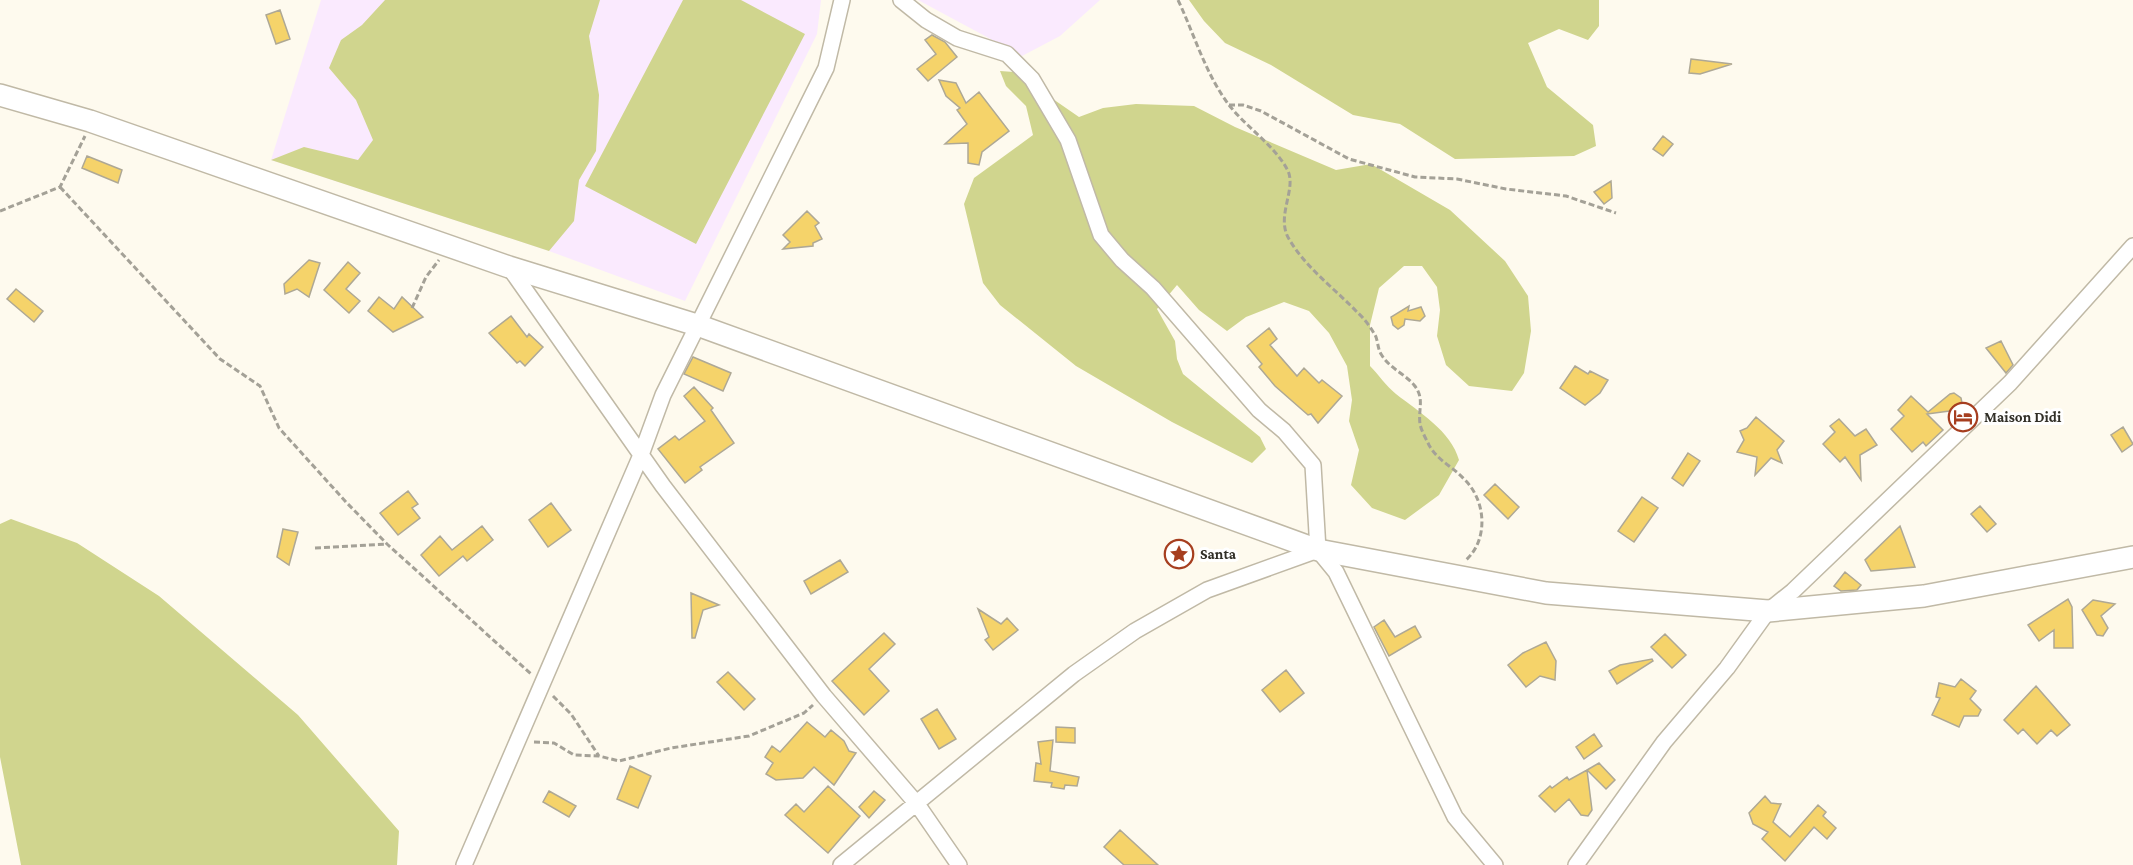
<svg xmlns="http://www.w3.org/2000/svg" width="2133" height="865" viewBox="0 0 2133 865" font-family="'Crimson Pro',serif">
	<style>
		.education { fill: #faeafe }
		.green { fill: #d0d58e }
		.building { fill: #f5d36a; stroke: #aea895; stroke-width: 1.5 }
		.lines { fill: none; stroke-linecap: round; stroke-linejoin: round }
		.street-casing { stroke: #c0b9a6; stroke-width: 18 }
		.secondary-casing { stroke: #c0b9a6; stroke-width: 24 }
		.path { stroke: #a4a197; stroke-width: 3; stroke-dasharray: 6 3; stroke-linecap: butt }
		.street { stroke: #fff; stroke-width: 15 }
		.secondary { stroke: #fff; stroke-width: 21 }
		.labels { text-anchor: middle; stroke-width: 6; stroke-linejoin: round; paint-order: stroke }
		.poi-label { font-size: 15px; font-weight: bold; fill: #312f27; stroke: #fff; text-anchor: start }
	</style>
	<rect width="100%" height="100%" fill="#fefaee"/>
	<!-- education -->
	<path class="education" d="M321 0H821L817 34 685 301 549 251 271 160Z
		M918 0H1100L1060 36 1022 56Z"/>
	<!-- green -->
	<path class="green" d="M385 0H600L589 36 599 95 596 151 579 180 574 221 549 251 271 160 304 147 358 160 373 140 356 100 329 68 341 40 362 25Z
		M683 0H741L805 34 696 244 585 186Z
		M1189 0H1599V26L1588 40 1559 29 1528 43 1547 87 1593 125 1596 146 1574 156 1455 159 1400 124 1353 115 1271 65 1225 43 1204 21Z
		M1000 71 1014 72 1079 117 1103 108 1136 104 1194 106 1235 127 1336 170 1371 164 1450 210 1505 261 1528 296 1531 331 1524 373 1512 391 1469 386 1446 365 1437 336 1440 310 1437 287 1422 266H1404L1379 288 1370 325V366C1379 375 1386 386 1396 394 1419 412 1451 431 1459 460L1439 495 1405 520 1372 508 1351 485 1359 450 1349 421 1352 400 1347 366 1329 333 1309 311 1284 302 1246 317 1227 331 1199 310 1177 285 1157 309 1175 341 1177 359 1183 374 1260 437 1266 449 1252 463 1172 422 1076 366 1000 305 983 283 964 204 974 178 1033 135 1026 106 1006 86Z
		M11 519 77 543 159 596 298 715 399 831 397 865H21L0 757V524Z"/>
	<!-- building -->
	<path class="building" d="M280 10 290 39 276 44 266 15Z
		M932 35 945 42 957 57 928 81 917 69 936 54 925 40Z
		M1691 59 1732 64 1700 74 1689 73Z
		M939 80 956 83 966 103 979 92 1009 131 982 152 979 165 968 163V143L945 144 967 124 957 110 960 108 946 96Z
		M1663 136 1673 144 1663 156 1653 149Z
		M87 156 122 170 118 183 82 168Z
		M1611 181 1612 198 1604 204 1594 192Z
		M807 211 819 223 815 226 822 239 813 243V246L783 249 790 242 783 235Z
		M309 260 320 263 309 297 297 289 285 294 284 284Z
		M348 262 360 273 346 289 360 301 349 313 324 290Z
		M16 289 43 311 34 322 7 299Z
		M379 297 394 309 402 297 423 317 393 332 368 311Z
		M1409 306 1408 311 1421 307 1425 316 1420 321 1405 319 1404 325 1398 329 1393 325 1391 317Z
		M511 316 527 337 529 334 543 347 525 366 520 361 517 363 489 333Z
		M1269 328 1277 339 1270 345 1297 376 1304 368 1319 383 1322 380 1342 396 1318 423 1311 414 1308 415 1275 386 1259 367 1262 364 1247 346Z
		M2001 341 2013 365 2006 373 1986 348Z
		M693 357 731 373 723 391 684 374Z
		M1575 366 1588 374 1590 371 1608 380 1600 393 1585 405 1560 388Z
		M694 387 713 408 711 410 734 443 700 467 702 470 685 483 658 449 675 436 679 440 705 421 684 396Z
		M1954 393 1961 398 1962 403 1957 410 1927 414 1943 430 1926 446 1923 442 1912 452 1891 429 1904 416 1898 410 1911 396 1928 412 1950 394Z
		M1756 417 1784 441 1777 450 1782 463 1771 458 1755 475 1757 457 1737 452 1744 440 1740 431 1747 428Z
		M1839 419 1855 436 1866 429 1877 445 1860 455 1861 480 1845 457 1840 462 1823 444 1835 432 1830 426Z
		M2123 427 2133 444 2122 452 2111 435Z
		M1688 453 1700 461 1683 486 1672 478Z
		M1495 484 1519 507 1508 519 1484 495Z
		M408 491 418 504 412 508 420 518 398 535 380 513Z
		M1642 497 1658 508 1634 542 1618 531Z
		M551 503 571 530 548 547 529 520Z
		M1980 506 1996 524 1987 532 1971 514Z
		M482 526 493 540 467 561 463 556 439 576 421 555 440 536 452 550Z
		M1900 526 1915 567 1871 571 1865 560Z
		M283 529 298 532 289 565 277 557Z
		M840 560 848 572 811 594 804 581Z
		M1845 572 1861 585 1857 590 1841 591 1834 586Z
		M691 593 719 605 703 610 695 638H692Z
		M2068 599 2072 607 2073 648H2054V630L2039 641 2028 625Z
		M2093 600 2115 604 2101 616 2108 628 2103 636 2097 635 2082 610Z
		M978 609 1001 624 1007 618 1018 630 993 650 985 640 989 637Z
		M1384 620 1395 637 1415 626 1421 637 1389 656 1374 627Z
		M884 633 895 644 869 669 889 691 864 715 832 681Z
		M1665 634 1686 655 1672 668 1651 647Z
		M1546 642 1556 661 1555 680 1540 676 1526 687 1508 665 1523 653Z
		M1652 659 1653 661 1617 684 1609 671 1620 665Z
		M1286 670 1304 693 1280 712 1262 690Z
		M728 672 755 699 744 710 717 682Z
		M1961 679 1976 691 1970 699 1981 710 1978 716H1964L1959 727 1932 715 1940 698 1936 697 1939 683 1955 687Z
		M2036 686 2070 725 2057 736 2051 730 2037 744 2023 729 2018 734 2004 720Z
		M937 709 956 739 939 749 921 719Z
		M807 722 825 737 831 730 844 741 849 751 856 753 834 785 814 767 803 778 776 780 766 774 773 763 765 757 772 746 780 752Z
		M1056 727 1075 728V743L1056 742Z
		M1594 734 1602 746 1584 759 1576 747Z
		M1053 740 1050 771 1079 777 1077 786 1065 785 1064 789 1051 787 1052 783 1034 781 1036 763 1041 764 1038 742Z
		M1599 763 1615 780 1606 789 1587 770Z
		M630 766 651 776 638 808 617 799Z
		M1587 770 1592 810 1588 816 1581 815 1569 799 1555 812 1539 796 1550 786 1552 788 1567 777 1569 780Z
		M828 786 860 816 828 853 785 815 796 804 804 812Z
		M549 791 576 806 569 817 543 802Z
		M874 791 885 800 869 818 859 807Z
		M1765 796 1771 803 1781 804 1773 822 1790 837 1818 805 1826 812 1823 816 1836 828 1827 839 1814 827 1785 861 1762 839 1768 832 1753 824 1749 813Z
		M1120 830 1158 865H1124L1104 847Z"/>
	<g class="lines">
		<!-- street casing -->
		<g class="street-casing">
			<path id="street" d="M901 0 926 20 957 38 1007 54 1032 79 1068 140 1101 235 1122 260 1153 288 1259 410 1284 431 1313 465 1318 550 1336 572 1455 817 1495 865
				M509 267 663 486 824 696 917 804 959 865
				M464 865 641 455 663 395 826 68 842 0
				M841 865 1074 674 1135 631 1207 590 1318 550
				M1576 865 1664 742 1727 668 1768 611 1793 591 2010 383 2133 246"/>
		</g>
		<!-- secondary casing -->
		<g class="secondary-casing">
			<path id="secondary" d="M0 95 90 121 509 267 700 326 1318 550 1546 593 1768 611 1924 596 2133 557"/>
		</g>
		<!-- path -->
		<path class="path" d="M1178 0C1195 36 1205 73 1229 105 1247 128 1273 144 1287 169 1298 188 1275 216 1289 239 1306 268 1334 288 1357 312 1364 318 1372 329 1376 337 1378 343 1378 349 1381 354 1389 368 1405 374 1414 385 1425 398 1418 409 1420 424 1421 430 1426 439 1429 445 1438 461 1452 466 1464 479 1486 500 1489 539 1466 560
			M1229 105H1243L1261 111 1349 159 1415 177 1457 179 1506 189 1566 196 1616 213
			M60 187 220 359 260 386 279 428 346 502 387 544 531 674
			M0 211 60 187 85 136
			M412 308 426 277 439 260
			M315 548 387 544
			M553 696 571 714 599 756
			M534 742 554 743 574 755 599 756 619 761 671 748 749 736 804 713 813 705"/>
		<!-- street -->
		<use href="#street" class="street"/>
		<!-- secondary -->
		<use href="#secondary" class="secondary"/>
	</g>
	<!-- icons -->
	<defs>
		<g id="hotel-ring" transform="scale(1.5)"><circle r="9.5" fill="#fff" stroke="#a63e1f" stroke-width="1.5"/><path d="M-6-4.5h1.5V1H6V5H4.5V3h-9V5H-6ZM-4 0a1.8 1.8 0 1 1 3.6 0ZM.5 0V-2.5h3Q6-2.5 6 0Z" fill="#a63e1f"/></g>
		<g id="sight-ring" transform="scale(1.5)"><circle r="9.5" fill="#fff" stroke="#a63e1f" stroke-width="1.5"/><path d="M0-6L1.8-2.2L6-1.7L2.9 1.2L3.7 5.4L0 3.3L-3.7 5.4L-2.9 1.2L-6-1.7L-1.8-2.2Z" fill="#a63e1f"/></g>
	</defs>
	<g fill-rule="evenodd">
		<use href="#hotel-ring" x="1963" y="417"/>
		<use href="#sight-ring" x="1179" y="554"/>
	</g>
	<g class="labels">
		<!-- poi labels -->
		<g class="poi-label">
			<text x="1984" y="422">Maison Didi</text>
			<text x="1200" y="559">Santa</text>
		</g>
	</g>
</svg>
